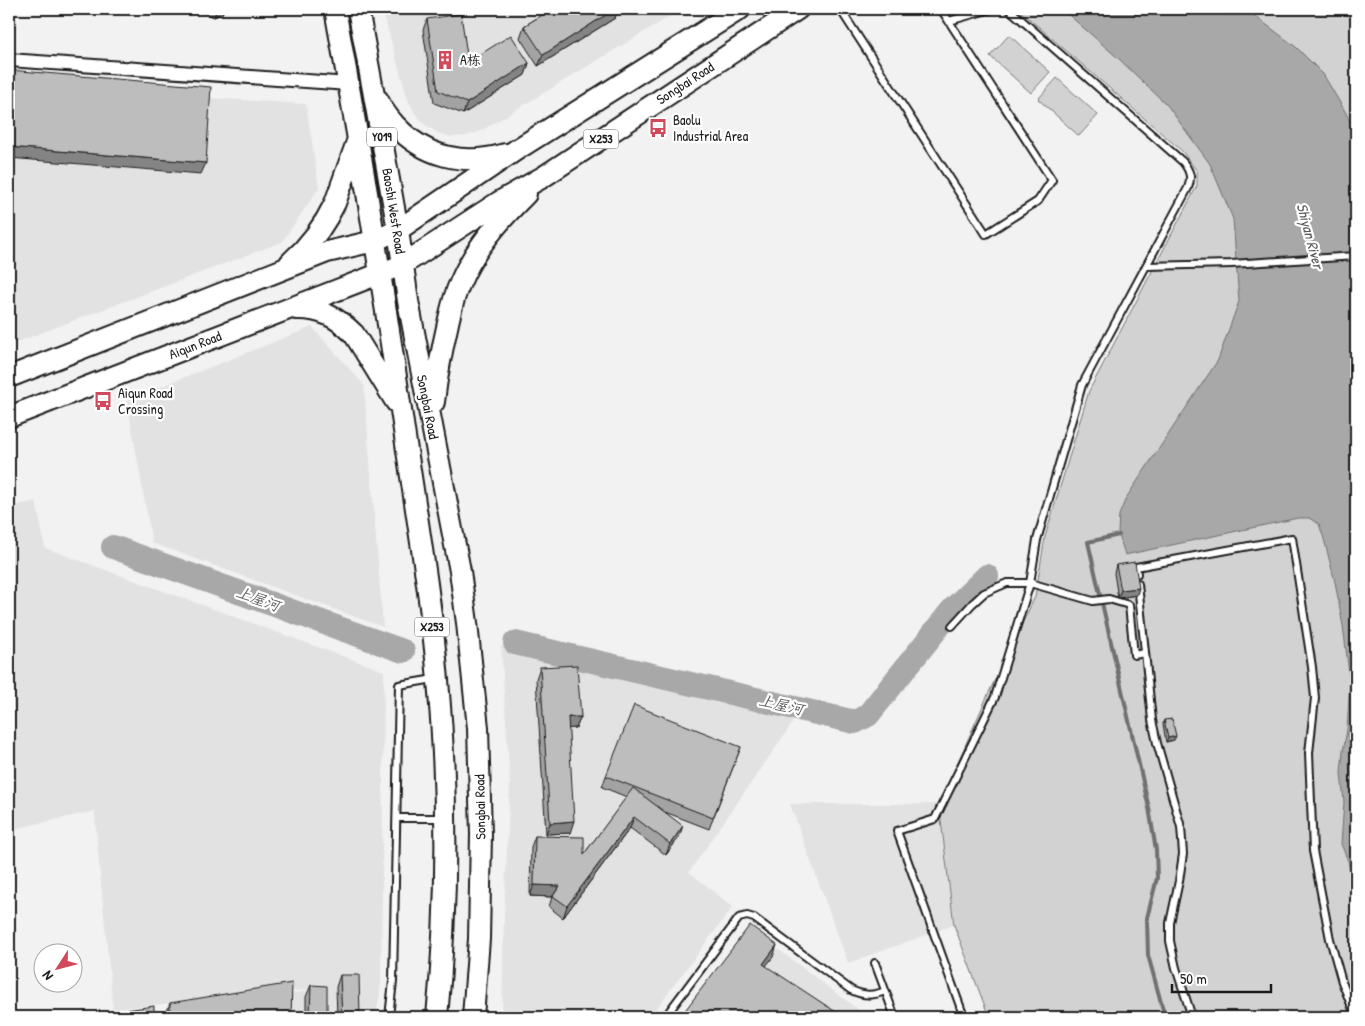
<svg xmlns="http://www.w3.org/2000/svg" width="1365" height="1026" viewBox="0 0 1365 1026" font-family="'Patrick Hand','LXGW WenKai TC',sans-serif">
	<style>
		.built { fill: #e2e2e2 }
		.green { fill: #d2d2d2; stroke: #777 }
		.water { fill: #a8a8a8; stroke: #707070 }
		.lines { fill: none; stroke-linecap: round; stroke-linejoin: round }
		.stream { stroke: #707070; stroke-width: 4 }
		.river { stroke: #a8a8a8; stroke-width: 24 }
		.lane-casing { stroke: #1c1c1c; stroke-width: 10 }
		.street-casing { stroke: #1c1c1c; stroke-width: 16 }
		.primary-casing { stroke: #1c1c1c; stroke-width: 24 }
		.lane { stroke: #fff; stroke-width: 6 }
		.street { stroke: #fff; stroke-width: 12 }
		.primary { stroke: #fff; stroke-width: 20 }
		.wall { fill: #a3a3a3; stroke: #1c1c1c }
		.shaded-wall { fill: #848484; stroke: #1c1c1c }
		.building { fill: #bdbdbd; stroke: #1c1c1c }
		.labels { text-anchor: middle; stroke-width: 4.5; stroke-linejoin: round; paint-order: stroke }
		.shield { fill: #fff; stroke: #606060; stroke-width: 1 }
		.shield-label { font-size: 12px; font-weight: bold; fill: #1c1c1c }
		.poi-label { font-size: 14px; fill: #1c1c1c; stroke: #fff; text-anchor: start }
		.street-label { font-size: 14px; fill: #1c1c1c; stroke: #fff }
		.water-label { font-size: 15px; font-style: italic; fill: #5b5b5b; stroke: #fff }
	</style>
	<rect width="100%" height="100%" fill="#f2f2f2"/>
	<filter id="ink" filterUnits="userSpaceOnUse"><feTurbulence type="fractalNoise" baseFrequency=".02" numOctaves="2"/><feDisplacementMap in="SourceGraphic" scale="10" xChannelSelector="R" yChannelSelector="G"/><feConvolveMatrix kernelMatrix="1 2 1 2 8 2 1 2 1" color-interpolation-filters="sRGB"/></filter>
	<g filter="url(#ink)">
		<!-- built -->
		<path class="built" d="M382 9H682L481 131 467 136 452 137 438 133 425 125 415 113 408 100Z
			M9 82 207 98 306 104 319 188 282 242 9 345Z
			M312 327 364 385 383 627 152 543 127 400Z
			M36 501 45 548 384 671 381 985 376 1017H148L325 988 113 1009 97 842 95 811 9 830V507Z
			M501 646 796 718 689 872 733 907 650 1017H502L504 916 510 784Z
			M790 804H939L954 925 848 963Z
			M751 929 868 1017H685Z"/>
		<!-- green -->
		<path class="green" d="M1018 9H1356V1017H989L954 925 939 804 990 690 1035 597 1045 537 1089 391 1197 186V171L1182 151Z
			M1009 35 1050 72 1031 93 990 56Z
			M1057 78 1098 115 1079 136 1038 99Z"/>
		<!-- water -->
		<path class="water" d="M1062 9H1216C1230 17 1233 17 1247 10L1296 47 1323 74 1346 113 1356 135V901L1348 861 1341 844 1344 802 1341 773 1343 751 1347 730 1350 681 1343 626 1335 582 1324 539 1319 524 1309 518H1298L1125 555 1118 532 1119 515 1126 498 1218 360 1239 301 1233 219 1210 164 1167 105 1118 58Z"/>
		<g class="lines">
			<!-- stream -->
			<path class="stream" d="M1119 535 1088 542 1149 808 1156 850 1157 878 1147 918 1148 955 1165 1017"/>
			<!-- river -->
			<path class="river" d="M113 547 403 651
				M515 643 855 722 868 715 952 610 987 576"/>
			<!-- lane casing -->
			<g class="lane-casing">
				<path id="lane" d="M840 9 986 234 1038 201 1052 180 941 9
					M949 21 991 9
					M1146 266 1231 264 1356 256
					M1137 574 1136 567 1292 538 1312 667 1315 698 1309 753 1313 851 1330 939 1342 982 1356 1017
					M1138 584 1152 720 1157 743 1181 827 1183 854 1179 881 1170 923V941L1176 968 1192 1017
					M952 626 972 604 984 593 1007 583H1030L1093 601 1109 599 1129 605 1134 655 1145 653
					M397 818H442
					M875 963 895 1017
					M389 1017 393 981 399 685 434 679
					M665 1017 739 918 747 916 754 918 851 990C864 996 873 996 885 991
					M964 1017 897 831 935 819 995 697 1030 583 1037 540 1082 385 1188 188C1192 177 1190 171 1183 162L1009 9"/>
			</g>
			<!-- street casing -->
			<g class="street-casing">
				<path id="street" d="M9 60 349 84"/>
			</g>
			<!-- primary casing -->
			<g class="primary-casing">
				<path id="primary" d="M335 9C361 151 384 294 405 437 417 518 431 599 438 680 448 793 448 905 437 1017
					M358 9 373 90 398 230 408 301 460 571 467 623 478 728 481 834 479 939 473 1017
					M378 100C382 109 388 117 395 125 425 157 463 166 505 154
					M290 263C309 246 324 226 335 203L358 139
					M296 309C320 308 337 317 354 334L396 402
					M9 377 327 252 374 241 398 230 516 150 740 9
					M434 402C437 375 442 349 448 323 451 310 454 295 460 283 474 249 500 220 526 194
					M9 417 402 265 499 202 543 177 798 9"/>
			</g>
			<!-- lane -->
			<use href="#lane" class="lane"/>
			<!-- street -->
			<use href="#street" class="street"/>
			<!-- primary -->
			<use href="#primary" class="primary"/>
		</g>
		<!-- wall -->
		<path class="wall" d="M204 9H224L222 14 214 17 206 14Z
			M552 9H618L615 18 538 66 520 38 524 26Z
			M427 19 468 62 529 63 525 75 463 114 434 103 423 30Z
			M1116 565 1137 595 1118 598 1114 573Z
			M540 667 581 717 576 728H568L570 833 546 834 536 679Z
			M1164 720 1174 740 1166 742 1163 724Z
			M741 747 709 829 665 812 679 837 666 855 630 828 563 918 549 907 552 897 530 896 531 847 535 836 584 854 627 797 602 787 606 776Z
			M340 975 360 1017H337L336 987Z
			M311 985 327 1017H306V997Z
			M170 1003 291 1017H166V1014Z"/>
		<!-- shaded-wall -->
		<path class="shaded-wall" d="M217 9H224L222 14 214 17Z
			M615 9H618L615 18 538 66 543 55Z
			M529 63 525 75 463 114 467 103Z
			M9 147 206 163 201 174 9 158Z
			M1139 588 1137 595 1118 598 1121 590Z
			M568 717H581L576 728 563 729Z
			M1176 736 1174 740 1166 742 1168 738Z
			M634 817 630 828 563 918 567 906Z
			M574 821 570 833 546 834 550 823Z
			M683 826 679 837 666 855 670 844Z
			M534 885 560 886 552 897 530 896Z
			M777 945 773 957 759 975 763 964Z"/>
		<!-- building -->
		<path class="building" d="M552 9H615L543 55 524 26Z
			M461 14 468 62 511 35 529 63 467 103 438 91 427 19Z
			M9 70 211 87 206 163 9 147Z
			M1135 562 1139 588 1121 590 1116 565Z
			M577 665 581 717H568L574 821 550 823 540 667Z
			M634 705 741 747 713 818 606 776Z
			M1172 719 1176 736 1168 738 1164 720Z
			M633 788 683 826 670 844 634 817 567 906 553 896 560 886 534 885 535 836 584 837V854Z
			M750 925 777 945 763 964 839 1014 837 1017H680Z
			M340 975H359L360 1017H342Z
			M292 983 291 1017H170V1003Z
			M311 985 327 986V1017H310Z
			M154 1006V1017H76Z"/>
	</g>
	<!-- icons -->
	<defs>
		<g id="building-bare" transform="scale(1.5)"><path d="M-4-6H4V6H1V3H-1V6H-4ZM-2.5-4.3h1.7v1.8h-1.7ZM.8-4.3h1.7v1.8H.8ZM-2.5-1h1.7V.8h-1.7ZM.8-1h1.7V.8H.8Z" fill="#d1495b" stroke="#fff" stroke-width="2.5" paint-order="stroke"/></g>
		<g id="bus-bare" transform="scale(1.5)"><path d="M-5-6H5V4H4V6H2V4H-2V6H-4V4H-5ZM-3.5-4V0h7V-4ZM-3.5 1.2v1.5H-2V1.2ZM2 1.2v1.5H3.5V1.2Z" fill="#d1495b" stroke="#fff" stroke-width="2.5" paint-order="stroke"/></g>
	</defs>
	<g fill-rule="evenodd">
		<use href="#building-bare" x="445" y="60"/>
		<use href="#bus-bare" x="658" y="128"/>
		<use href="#bus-bare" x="103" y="401"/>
	</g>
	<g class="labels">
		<!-- shield labels -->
		<g class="shield">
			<rect x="367" y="127.5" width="30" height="19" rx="4"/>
			<rect x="583.5" y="129.5" width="35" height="19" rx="4"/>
			<rect x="414.5" y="617.5" width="35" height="19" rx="4"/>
		</g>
		<g class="shield-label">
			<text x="382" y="141">Y019</text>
			<text x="601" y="143">X253</text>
			<text x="432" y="631">X253</text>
		</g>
		<!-- poi labels -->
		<g class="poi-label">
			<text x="460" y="65">A栋</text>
			<text x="673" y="125">Baolu<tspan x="673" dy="16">Industrial Area</tspan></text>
			<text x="118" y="398">Aiqun Road<tspan x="118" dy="16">Crossing</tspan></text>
		</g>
		<!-- street labels -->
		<g class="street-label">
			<text transform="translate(685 83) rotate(-33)" y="5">Songbai Road</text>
			<text transform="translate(394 211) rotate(81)" y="5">Baoshi West Road</text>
			<text transform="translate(195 345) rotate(-21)" y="5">Aiqun Road</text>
			<text transform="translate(428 407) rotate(79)" y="5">Songbai Road</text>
			<text transform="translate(480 807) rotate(-91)" y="5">Songbai Road</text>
		</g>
		<!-- water labels -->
		<g class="water-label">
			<text transform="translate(1310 236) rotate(75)" y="5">Shiyan River</text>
			<text transform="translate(258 599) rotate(20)" y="5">上屋河</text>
			<text transform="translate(781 705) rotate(13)" y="5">上屋河</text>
		</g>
	</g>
	<!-- margin -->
	<rect width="1365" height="1026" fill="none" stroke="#fff" stroke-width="30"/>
	<rect x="15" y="15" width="1335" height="996" fill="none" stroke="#1c1c1c" stroke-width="2" filter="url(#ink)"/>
	<!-- north arrow -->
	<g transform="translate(58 968) rotate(234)"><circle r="24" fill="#ffffff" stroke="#a4a4a4"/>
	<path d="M0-4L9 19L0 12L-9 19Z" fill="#d1495b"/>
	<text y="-8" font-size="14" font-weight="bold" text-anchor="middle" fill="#1c1c1c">N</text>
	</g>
	<!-- scale -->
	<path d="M1172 984v8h99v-8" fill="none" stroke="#1c1c1c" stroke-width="2.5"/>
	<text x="1180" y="984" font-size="15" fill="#1c1c1c" stroke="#ffffff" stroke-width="4" paint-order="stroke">50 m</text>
</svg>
